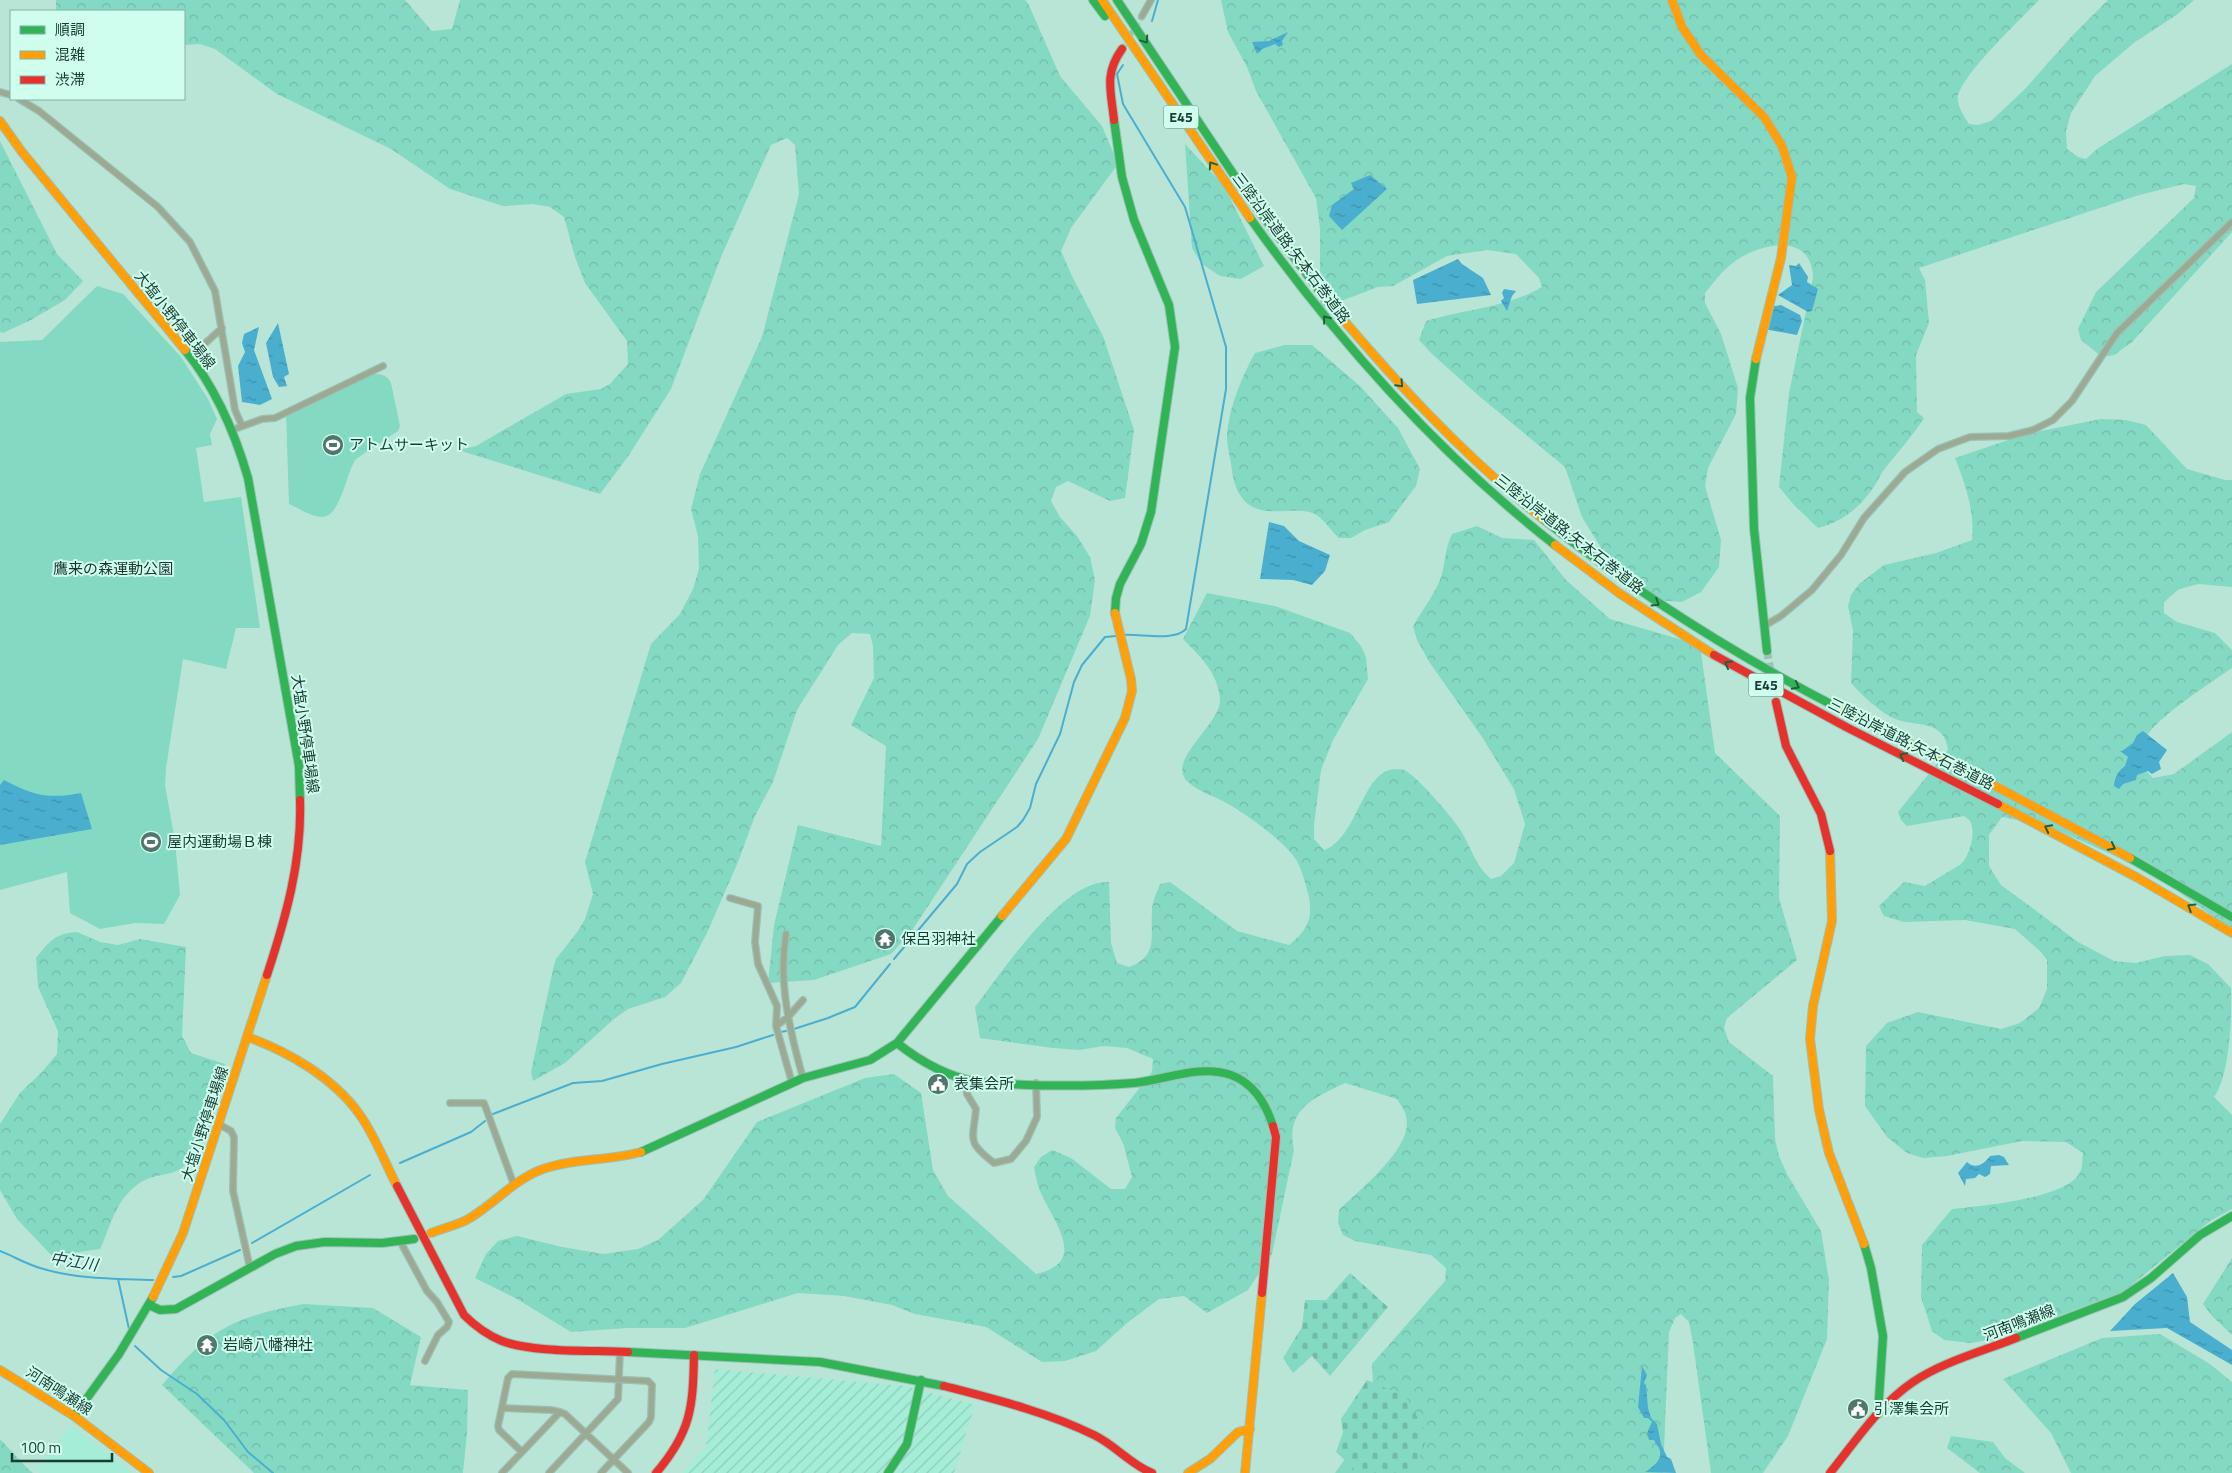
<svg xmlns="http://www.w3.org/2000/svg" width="2232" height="1473" viewBox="0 0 2232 1473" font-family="'Titillium Web','Noto Sans JP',sans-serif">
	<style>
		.built { fill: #a6edd7 }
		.industrial { fill: url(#industrial-furrows) }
		.forest { fill: url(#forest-crowns) }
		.cemetery { fill: url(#cemetery-stones) }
		.park { fill: #84d9c2 }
		.water { fill: url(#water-ripples) }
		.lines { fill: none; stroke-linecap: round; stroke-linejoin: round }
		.stream { stroke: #4aafcf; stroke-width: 2 }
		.street-tunnel { stroke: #99c3b6; stroke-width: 5.5; stroke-dasharray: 5.5 3; stroke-linecap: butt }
		.secondary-tunnel { stroke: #99c3b6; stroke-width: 8; stroke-dasharray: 8 4; stroke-linecap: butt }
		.street-casing { stroke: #9cc0b4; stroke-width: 8 }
		.fast-casing { stroke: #9cc0b4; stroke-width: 10 }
		.slow-casing { stroke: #9cc0b4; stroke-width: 10 }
		.jam-casing { stroke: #9cc0b4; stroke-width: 10 }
		.street { stroke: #9caa93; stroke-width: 5.5 }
		.fast { stroke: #30b455; stroke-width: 8 }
		.slow { stroke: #ff9f0a; stroke-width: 8 }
		.jam { stroke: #e5322d; stroke-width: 8 }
		.oneway { stroke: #20603c }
		.labels { text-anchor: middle; stroke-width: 4; stroke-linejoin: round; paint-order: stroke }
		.shield { fill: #cffeee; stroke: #50766a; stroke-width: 1 }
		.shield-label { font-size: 14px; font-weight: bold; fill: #193c32 }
		.street-label { font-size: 15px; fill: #193c32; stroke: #cffeee }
		.poi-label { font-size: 15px; fill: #193c32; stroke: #cffeee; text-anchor: start }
		.park-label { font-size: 15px; fill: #19352d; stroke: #cffeee }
		.water-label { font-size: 16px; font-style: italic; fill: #233b47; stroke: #cffeee }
	</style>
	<defs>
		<pattern id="industrial-furrows" width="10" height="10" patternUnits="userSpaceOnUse" patternTransform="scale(1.25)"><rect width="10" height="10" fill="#a6edd7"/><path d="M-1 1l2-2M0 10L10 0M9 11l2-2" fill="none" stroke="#8eccb9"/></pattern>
		<pattern id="forest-crowns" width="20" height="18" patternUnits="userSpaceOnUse" patternTransform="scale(1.25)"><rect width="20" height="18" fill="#84d9c2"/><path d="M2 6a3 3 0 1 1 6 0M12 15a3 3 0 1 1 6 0" fill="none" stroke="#71bba7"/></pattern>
		<pattern id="cemetery-stones" width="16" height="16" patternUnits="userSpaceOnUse" patternTransform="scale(1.25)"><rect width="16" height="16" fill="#84d9c2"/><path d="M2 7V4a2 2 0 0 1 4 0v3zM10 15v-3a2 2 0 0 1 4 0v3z" fill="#71bba7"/></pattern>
		<pattern id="water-ripples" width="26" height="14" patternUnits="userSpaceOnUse" patternTransform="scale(1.25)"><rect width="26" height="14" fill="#4aafcf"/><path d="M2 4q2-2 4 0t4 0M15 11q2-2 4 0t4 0" fill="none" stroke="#3d90a9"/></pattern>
	</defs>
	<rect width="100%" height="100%" fill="#b9e5d7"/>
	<!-- built -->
	<path class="built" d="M71 1425 133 1473H40L36 1470Z"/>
	<!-- industrial -->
	<path class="industrial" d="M715 1369 905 1386 975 1405 954 1473H683L706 1446Z"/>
	<!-- forest -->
	<path class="forest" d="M56 0H405L432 31 452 29 460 0H1025L1028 3 1060 76 1102 126 1118 164 1071 228 1061 251 1072 276 1103 336 1134 430 1125 498 1110 501 1068 481 1056 487 1051 501 1060 517 1077 536 1090 557 1095 580 1090 616 1038 739 911 932 891 954 814 980 768 983 774 925 798 825 881 846 886 746 851 725 874 678 873 646 870 634 852 633 838 645 797 710 773 782 755 816 738 862 707 933 681 983 665 997 628 1009 614 1019 565 1063 533 1081 531 1072 554 965 556 959 578 931 585 919 593 894 585 862 651 644 680 614 693 589 699 569 698 536 691 509 700 474 762 337 799 194 795 145 787 138 771 145 721 257 671 389 629 455 600 494 458 450 476 446 566 394 601 389 610 384 628 364 627 341 585 283 575 257 564 217 550 207 533 204 503 206 450 189 391 149 277 94 215 49 200 44 184 45V11H56Z
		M1221 0H2039C2019 21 1966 70 1958 95 1956 105 1964 116 1969 124L1978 125 1991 121 2024 90 2071 37 2108 0H2194L2178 14 2135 42 2095 76 2071 113 2066 131 2067 149 2078 157 2086 159 2097 149 2232 64V232L2132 342 2114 355 2102 357 2081 340 2078 329 2096 292 2194 198 2196 186 2184 184 2139 195 1919 268 1925 280 1929 323 1916 355 1917 412 1924 418C1912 437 1897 453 1883 471 1879 477 1876 485 1871 491 1857 510 1841 522 1818 528L1794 505 1779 487 1789 393 1813 278C1812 231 1760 243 1734 262 1722 271 1714 282 1705 293V303L1721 334 1738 388 1736 414 1708 468 1705 486 1721 540 1719 567 1701 592 1682 602 1656 600 1612 566 1582 517 1565 467 1479 396 1432 354 1419 340 1426 321C1465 309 1507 308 1542 287L1539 278 1516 254 1487 250 1447 256 1393 286 1378 287 1320 309V229L1316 198 1256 91 1247 67 1228 32Z
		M0 141 57 254 83 281 65 300 31 320 3 333 0 332Z
		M1185 144 1224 186 1264 266 1241 279 1220 276 1202 264 1192 248Z
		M1285 345H1312L1360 386 1398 428 1420 469 1416 486 1389 522 1365 530 1351 538H1339C1331 531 1324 519 1315 514 1300 506 1274 516 1255 508 1240 502 1234 485 1232 471 1231 460 1227 447 1227 437 1228 410 1242 376 1255 353Z
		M2101 419 2126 420 2146 425 2187 469 2225 480H2232V587L2199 584 2179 589 2164 602V613L2177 622 2215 633 2232 650V668C2211 683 2151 720 2143 743 2141 750 2144 763 2145 770L2153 778 2174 774 2232 732V930L2169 885 2115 856 2048 826 2002 817 1989 835V866L2001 885 2031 907 2078 942 2114 961 2136 963 2165 956 2190 955 2208 964 2231 988C2232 1016 2230 1075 2214 1097L2232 1115V1209L2210 1221 2123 1292 1999 1338 1971 1343 1944 1340 1932 1331 1921 1297 1922 1245 1952 1209C1979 1206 2068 1199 2080 1172 2083 1167 2082 1158 2083 1153L2066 1142 2022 1141 1947 1156 1923 1158 1907 1153 1887 1137 1865 1106 1866 1046 1887 1023 1918 1012 2001 1029 2020 1023 2039 1008 2047 989V960L2040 951 2015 929 1965 920 1904 922 1884 916 1879 906 1904 882 1925 886 1961 864C1969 857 1977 831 1970 821 1969 819 1966 818 1964 816L1907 826 1901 820 1898 812 1948 750C1944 718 1916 728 1893 718 1877 710 1863 696 1851 683L1853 630 1848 606 1851 595 1859 584 1884 565 1936 553 1972 540C1975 512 1965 483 1955 458L2026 434Z
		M1477 526 1502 538 1534 540 1566 580 1610 619 1700 645 1715 753 1780 816 1779 898 1797 960 1727 1018 1724 1028 1729 1042 1773 1076 1775 1139 1779 1156 1787 1174 1821 1231 1829 1280 1827 1339 1788 1436 1763 1473H1711L1693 1343 1689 1322 1681 1314 1675 1318 1669 1332 1663 1473H1335L1371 1422 1373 1384 1372 1364 1445 1281 1446 1268 1431 1255 1355 1241 1343 1235 1338 1223 1339 1210C1358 1191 1415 1147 1406 1116 1405 1110 1400 1104 1397 1099L1345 1083C1314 1098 1285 1109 1294 1150L1272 1254 1248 1290 1207 1313 1184 1296 1159 1299 1127 1323 1096 1351 1065 1361 1042 1362 986 1327 915 1314 892 1305 844 1296 798 1293 685 1328H628L571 1332 517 1299 475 1278 486 1254 498 1241 517 1236 562 1247 603 1254 638 1249 658 1240 703 1200 757 1122 865 1078 894 1074 921 1093 933 1170 948 1196 1036 1274C1089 1262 1054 1223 1041 1193 1037 1185 1036 1176 1034 1167L1041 1157 1052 1150 1071 1158 1111 1189H1125L1132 1177 1123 1143 1115 1128 1116 1118 1152 1072 1153 1059 1127 1048 1104 1046 1079 1050 1053 1048 980 1038 975 1007C1001 973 1064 878 1109 882L1111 943 1117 963 1129 967C1159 956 1150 936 1152 911 1152 902 1157 892 1160 884L1170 882 1237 931 1289 945C1308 930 1314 917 1308 893 1305 883 1302 870 1297 861 1284 841 1250 817 1230 805 1216 796 1199 793 1187 781 1166 759 1222 724 1220 699 1218 673 1200 656 1183 639L1207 593 1275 606 1350 633 1361 646 1366 657 1368 679 1333 740 1321 770 1314 825V839L1324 850C1361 837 1362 759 1404 770 1414 773 1452 817 1459 828 1471 846 1474 864 1491 879L1501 876 1514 863 1525 824 1514 789 1482 737 1430 663 1417 640 1413 626C1422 611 1433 596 1440 580 1446 565 1444 549 1452 534Z
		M77 932 100 942 118 945 140 939 186 947 182 1036 191 1053 225 1064 194 1146C185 1184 160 1167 137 1185 115 1201 111 1226 100 1249L52 1256 17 1219 0 1190V1124L20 1093 41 1073 57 1054 58 1031 38 987 36 958C49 942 55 933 77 932Z
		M2232 1258V1335L2212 1316 2203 1304Z
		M303 1304 373 1308 421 1337 410 1385 468 1390 467 1433 463 1473H254L162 1385C210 1329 231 1318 303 1304Z
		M2160 1334 2210 1364 2232 1382V1473H2071L2051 1433 2003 1379 2102 1338Z
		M1951 1436 1993 1442 2005 1458 2025 1473H1980L1947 1448Z
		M0 1439 28 1469 33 1473H0Z"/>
	<!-- cemetery -->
	<path class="cemetery" d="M1350 1273 1388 1307 1330 1376 1312 1356 1293 1373 1283 1358 1302 1327 1305 1300H1326Z
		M1367 1380 1406 1397 1428 1436 1413 1473H1359L1336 1452 1343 1432 1341 1419Z"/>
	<!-- park -->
	<path class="park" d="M97 286 123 294 181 357 208 399 217 419 210 434 212 445 196 448 204 502 241 497 260 628H236L226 669 183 659 166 768 165 785 175 841 180 895 164 924 135 923 100 929 70 913 67 872 0 890V342L42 340Z
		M373 374C382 374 387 375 391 383L400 426 398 431 356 459C346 472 341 517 322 517 312 517 298 508 289 504L286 414Z"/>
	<!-- water -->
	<path class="water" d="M1288 32 1282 41 1283 45 1279 47 1275 44 1262 49 1257 54 1252 42 1269 41Z
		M1370 175 1387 189 1342 230 1329 216 1332 205 1354 189 1351 183Z
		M1458 259 1462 264 1483 278 1491 295 1417 304 1413 280Z
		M1799 263 1808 277 1807 282 1818 289 1812 311 1808 312 1778 295 1792 285 1789 265 1796 266Z
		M1504 289 1516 291 1512 296 1507 311 1501 301 1504 298 1502 293Z
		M1771 304 1775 306 1781 305 1800 315 1802 321 1797 335 1764 329Z
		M278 323 289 374 284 377 287 386 279 387 273 377 266 343Z
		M259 327 254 350 272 399 260 405 242 402 238 366 245 352 242 343 244 334Z
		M1269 522 1284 526 1299 541 1330 555 1325 571 1312 585 1293 580 1260 579Z
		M2143 731 2167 750 2159 762 2161 769 2152 774 2148 771 2137 775 2136 780 2123 784 2119 789 2114 786C2115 777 2117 772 2125 766L2128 757 2120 751H2122L2133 743 2137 735Z
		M4 780C34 796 48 799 81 793L92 829 0 845V785Z
		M1999 1155 2004 1157 2009 1165 1991 1166 1990 1174 1985 1177 1979 1174 1975 1178 1966 1179 1965 1186 1958 1173 1967 1162C1976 1170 1984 1164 1990 1156Z
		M2173 1273 2187 1297 2190 1322 2232 1350V1365L2167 1328 2110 1331 2135 1304Z
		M1642 1366 1647 1375 1644 1383 1646 1385 1648 1408 1651 1418 1657 1424 1661 1444 1667 1457 1671 1459 1676 1473 1645 1472C1653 1467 1664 1459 1659 1448 1657 1445 1655 1443 1654 1440H1649L1647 1433 1652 1422 1648 1418H1644L1638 1407Z"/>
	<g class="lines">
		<!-- stream -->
		<path class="stream" d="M1152 21 1158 0
			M1121 635C1139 633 1174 642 1186 629L1226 389V347L1185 207 1123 104 1117 74 1123 65
			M894 959 957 884 967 864 980 852 1017 827 1023 820 1030 808 1036 784 1060 734 1074 682 1082 665 1105 637 1116 636
			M794 1029 828 1018 855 1007 890 964
			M781 1032 786 1031
			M493 1114 573 1083 602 1081 662 1064 736 1047 773 1035
			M400 1163 471 1132 485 1121
			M252 1243 370 1175
			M0 1251C13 1256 26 1264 40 1268 75 1279 115 1279 153 1280
			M173 1277 181 1276 240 1250
			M118 1279 129 1329
			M135 1346 161 1370 197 1394 224 1420 248 1452 273 1473"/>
		<!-- street-tunnel -->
		<path class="street-tunnel" d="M1122 49 1142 16"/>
		<!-- secondary-tunnel -->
		<path class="secondary-tunnel" d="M1767 651 1776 702"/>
		<!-- street casing -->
		<g class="street-casing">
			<path id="street" d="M1142 16 1151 0
				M0 92 11 95
				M19 99 39 111 158 207 190 242 215 291 235 410 242 426
				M190 357 222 328
				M232 430 262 419 275 418 383 366
				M1764 626 1781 616 1812 590 1841 555 1864 518 1905 472 1938 449 1970 437 2009 436 2033 430 2053 420 2072 401 2117 333 2232 222
				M730 898 758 906 755 942 758 964 777 1006 776 1026 792 1083
				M786 934C778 982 790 1032 803 1078
				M776 1026 788 1017 803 1000
				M966 1080 967 1094 976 1109C973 1141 966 1141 994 1163L1011 1159 1026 1141 1037 1117 1036 1083
				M450 1103H484L514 1185
				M220 1125 231 1131 234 1137 233 1191 250 1268
				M400 1241 427 1291 437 1302 449 1322 447 1327 438 1335 425 1361
				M502 1408 551 1410 560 1412
				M522 1452 499 1430 498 1426 508 1378 512 1374 648 1381 652 1385 651 1417 649 1422 601 1473
				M502 1473 560 1412 565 1414 628 1473
				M549 1473 618 1399 620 1351"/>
		</g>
		<!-- fast casing -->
		<g class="fast-casing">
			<path id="fast" d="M1093 0 1105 16
				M1117 0 1250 199 1321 293
				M1114 120 1122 177 1134 220 1169 305 1175 347 1151 512 1141 544 1120 584 1116 598 1115 613
				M1250 218C1337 340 1436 452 1555 545
				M185 350C215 387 235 433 248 478L299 766 300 800
				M1756 359 1750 398 1754 529 1767 651
				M1543 519C1638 594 1735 655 1842 710
				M2130 858 2232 917
				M897 1043C921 1062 947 1077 978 1082 1029 1086 1083 1087 1134 1083 1165 1080 1200 1064 1231 1075 1253 1083 1266 1104 1273 1126
				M641 1152 803 1078 870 1060 897 1043 1002 916
				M1864 1244 1871 1268 1883 1336 1878 1414
				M149 1305 160 1310 176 1309 275 1254 296 1246 325 1242 382 1243 414 1239
				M2016 1338 2123 1297 2151 1278 2200 1235 2232 1216
				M628 1352 820 1362 944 1386
				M74 1416 119 1354 153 1297
				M888 1473 907 1444 921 1380"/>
		</g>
		<!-- slow casing -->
		<g class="slow-casing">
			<path id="slow" d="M1102 0 1250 218
				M1672 0 1682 27 1701 55 1764 117 1782 146 1792 177 1781 258 1756 359
				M0 121 22 152 185 350
				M1321 293C1388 374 1460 453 1543 519
				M1555 545 1619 593 1714 655
				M1842 710 1999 788 2130 858
				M1998 804 2138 878 2232 933
				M1830 851 1832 921 1813 1006 1810 1039 1819 1110 1829 1153 1864 1244
				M1002 916 1066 839 1125 718 1132 691 1131 679 1115 613
				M248 1037C289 1052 334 1078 360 1115 375 1136 385 1163 397 1186
				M431 1233C443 1228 459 1225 470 1218 495 1203 515 1179 543 1169 574 1158 609 1161 641 1152
				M153 1297 183 1233 267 975
				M0 1370 74 1416 149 1473
				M1188 1473 1210 1459 1238 1432 1250 1429
				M1245 1473 1262 1293"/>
		</g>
		<!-- jam casing -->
		<g class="jam-casing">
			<path id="jam" d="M1114 120C1111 91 1104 74 1122 49
				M1714 655 1848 728 1998 804
				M1776 702 1786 746 1821 814 1830 851
				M267 975C286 917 302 861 300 800
				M397 1186 464 1315C475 1326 487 1335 502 1341 534 1353 593 1350 628 1352
				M1262 1293 1276 1137 1273 1126
				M944 1386C994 1399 1047 1412 1094 1435 1115 1445 1130 1464 1152 1473
				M656 1473C691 1432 693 1408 694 1355
				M1830 1473C1855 1442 1880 1404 1913 1382 1942 1362 1984 1351 2016 1338"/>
		</g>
		<!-- street -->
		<use href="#street" class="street"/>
		<!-- fast -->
		<use href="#fast" class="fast"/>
		<!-- slow -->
		<use href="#slow" class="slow"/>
		<!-- jam -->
		<use href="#jam" class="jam"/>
	</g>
	<!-- one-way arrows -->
	<defs><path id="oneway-chevron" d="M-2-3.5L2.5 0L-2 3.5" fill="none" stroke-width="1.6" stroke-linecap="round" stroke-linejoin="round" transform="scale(1.25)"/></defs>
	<g class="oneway">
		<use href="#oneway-chevron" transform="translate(1145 40) rotate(56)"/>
		<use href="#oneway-chevron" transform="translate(1212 165) rotate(-124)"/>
		<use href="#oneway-chevron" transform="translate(1326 319) rotate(-129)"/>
		<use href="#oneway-chevron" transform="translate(1400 384) rotate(47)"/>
		<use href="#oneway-chevron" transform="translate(1656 603) rotate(32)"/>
		<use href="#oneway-chevron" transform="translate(1728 664) rotate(-151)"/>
		<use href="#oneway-chevron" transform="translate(1796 686) rotate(28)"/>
		<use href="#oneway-chevron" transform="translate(1903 756) rotate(-154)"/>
		<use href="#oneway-chevron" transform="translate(2048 828) rotate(-153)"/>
		<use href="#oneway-chevron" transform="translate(2112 847) rotate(28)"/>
		<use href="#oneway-chevron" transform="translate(2191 907) rotate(-148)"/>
	</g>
	<!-- icons -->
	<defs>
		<g id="stadium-disc" transform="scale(1.125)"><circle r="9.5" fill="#51776c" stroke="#cffeee"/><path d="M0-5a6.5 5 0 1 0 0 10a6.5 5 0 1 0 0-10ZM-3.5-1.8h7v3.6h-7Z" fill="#fff"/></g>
		<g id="temple-disc" transform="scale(1.125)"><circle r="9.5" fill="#51776c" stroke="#cffeee"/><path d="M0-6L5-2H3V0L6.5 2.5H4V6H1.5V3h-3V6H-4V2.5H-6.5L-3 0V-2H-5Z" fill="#fff"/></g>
		<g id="civic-disc" transform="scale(1.125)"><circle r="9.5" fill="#51776c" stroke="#cffeee"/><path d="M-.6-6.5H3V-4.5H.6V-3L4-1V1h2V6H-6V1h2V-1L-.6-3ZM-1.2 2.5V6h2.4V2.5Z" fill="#fff"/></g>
	</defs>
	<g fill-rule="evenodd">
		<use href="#stadium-disc" x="333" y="445"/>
		<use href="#stadium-disc" x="151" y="842"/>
		<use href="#temple-disc" x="885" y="939"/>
		<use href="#civic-disc" x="938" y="1084"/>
		<use href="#temple-disc" x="207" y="1345"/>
		<use href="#civic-disc" x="1858" y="1409"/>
	</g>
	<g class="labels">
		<!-- shield labels -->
		<g class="shield">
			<rect x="1163.5" y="105.5" width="35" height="23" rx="4"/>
			<rect x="1748.5" y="673.5" width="35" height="23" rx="4"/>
		</g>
		<g class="shield-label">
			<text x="1181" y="122">E45</text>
			<text x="1766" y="690">E45</text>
		</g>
		<!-- street labels -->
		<g class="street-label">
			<text transform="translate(1291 248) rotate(53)" y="5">三陸沿岸道路;矢本石巻道路</text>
			<text transform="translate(175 320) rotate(52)" y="5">大塩小野停車場線</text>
			<text transform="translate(1569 534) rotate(38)" y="5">三陸沿岸道路;矢本石巻道路</text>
			<text transform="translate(305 734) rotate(82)" y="5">大塩小野停車場線</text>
			<text transform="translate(1911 744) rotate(27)" y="5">三陸沿岸道路;矢本石巻道路</text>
			<text transform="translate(205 1124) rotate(-72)" y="5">大塩小野停車場線</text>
			<text transform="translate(2019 1323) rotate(-21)" y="5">河南鳴瀬線</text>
			<text transform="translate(59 1391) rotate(33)" y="5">河南鳴瀬線</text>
		</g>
		<!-- poi labels -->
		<g class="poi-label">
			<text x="349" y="450">アトムサーキット</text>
			<text x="167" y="847">屋内運動場Ｂ棟</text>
			<text x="901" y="944">保呂羽神社</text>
			<text x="954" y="1089">表集会所</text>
			<text x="223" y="1350">岩崎八幡神社</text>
			<text x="1874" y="1414">引澤集会所</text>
		</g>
		<!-- park labels -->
		<g class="park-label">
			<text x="113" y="574">鷹来の森運動公園</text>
		</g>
		<!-- water labels -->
		<g class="water-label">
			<text transform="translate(74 1261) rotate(9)" y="6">中江川</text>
		</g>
	</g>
	<!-- legend -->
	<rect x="10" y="10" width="175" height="90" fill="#cffeee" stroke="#86b0a3"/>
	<rect x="20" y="26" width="25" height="8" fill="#30b455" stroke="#86b0a3"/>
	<text x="55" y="35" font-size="15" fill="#193c32">順調</text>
	<rect x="20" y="51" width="25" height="8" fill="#ff9f0a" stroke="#86b0a3"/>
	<text x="55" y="60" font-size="15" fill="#193c32">混雑</text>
	<rect x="20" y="76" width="25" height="8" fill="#e5322d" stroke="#86b0a3"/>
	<text x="55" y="85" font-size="15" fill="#193c32">渋滞</text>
	<!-- scale -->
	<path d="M12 1453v8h100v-8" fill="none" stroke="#193c32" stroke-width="2.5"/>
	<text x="20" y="1453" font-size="15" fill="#193c32" stroke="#cffeee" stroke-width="4" paint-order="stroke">100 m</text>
</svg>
